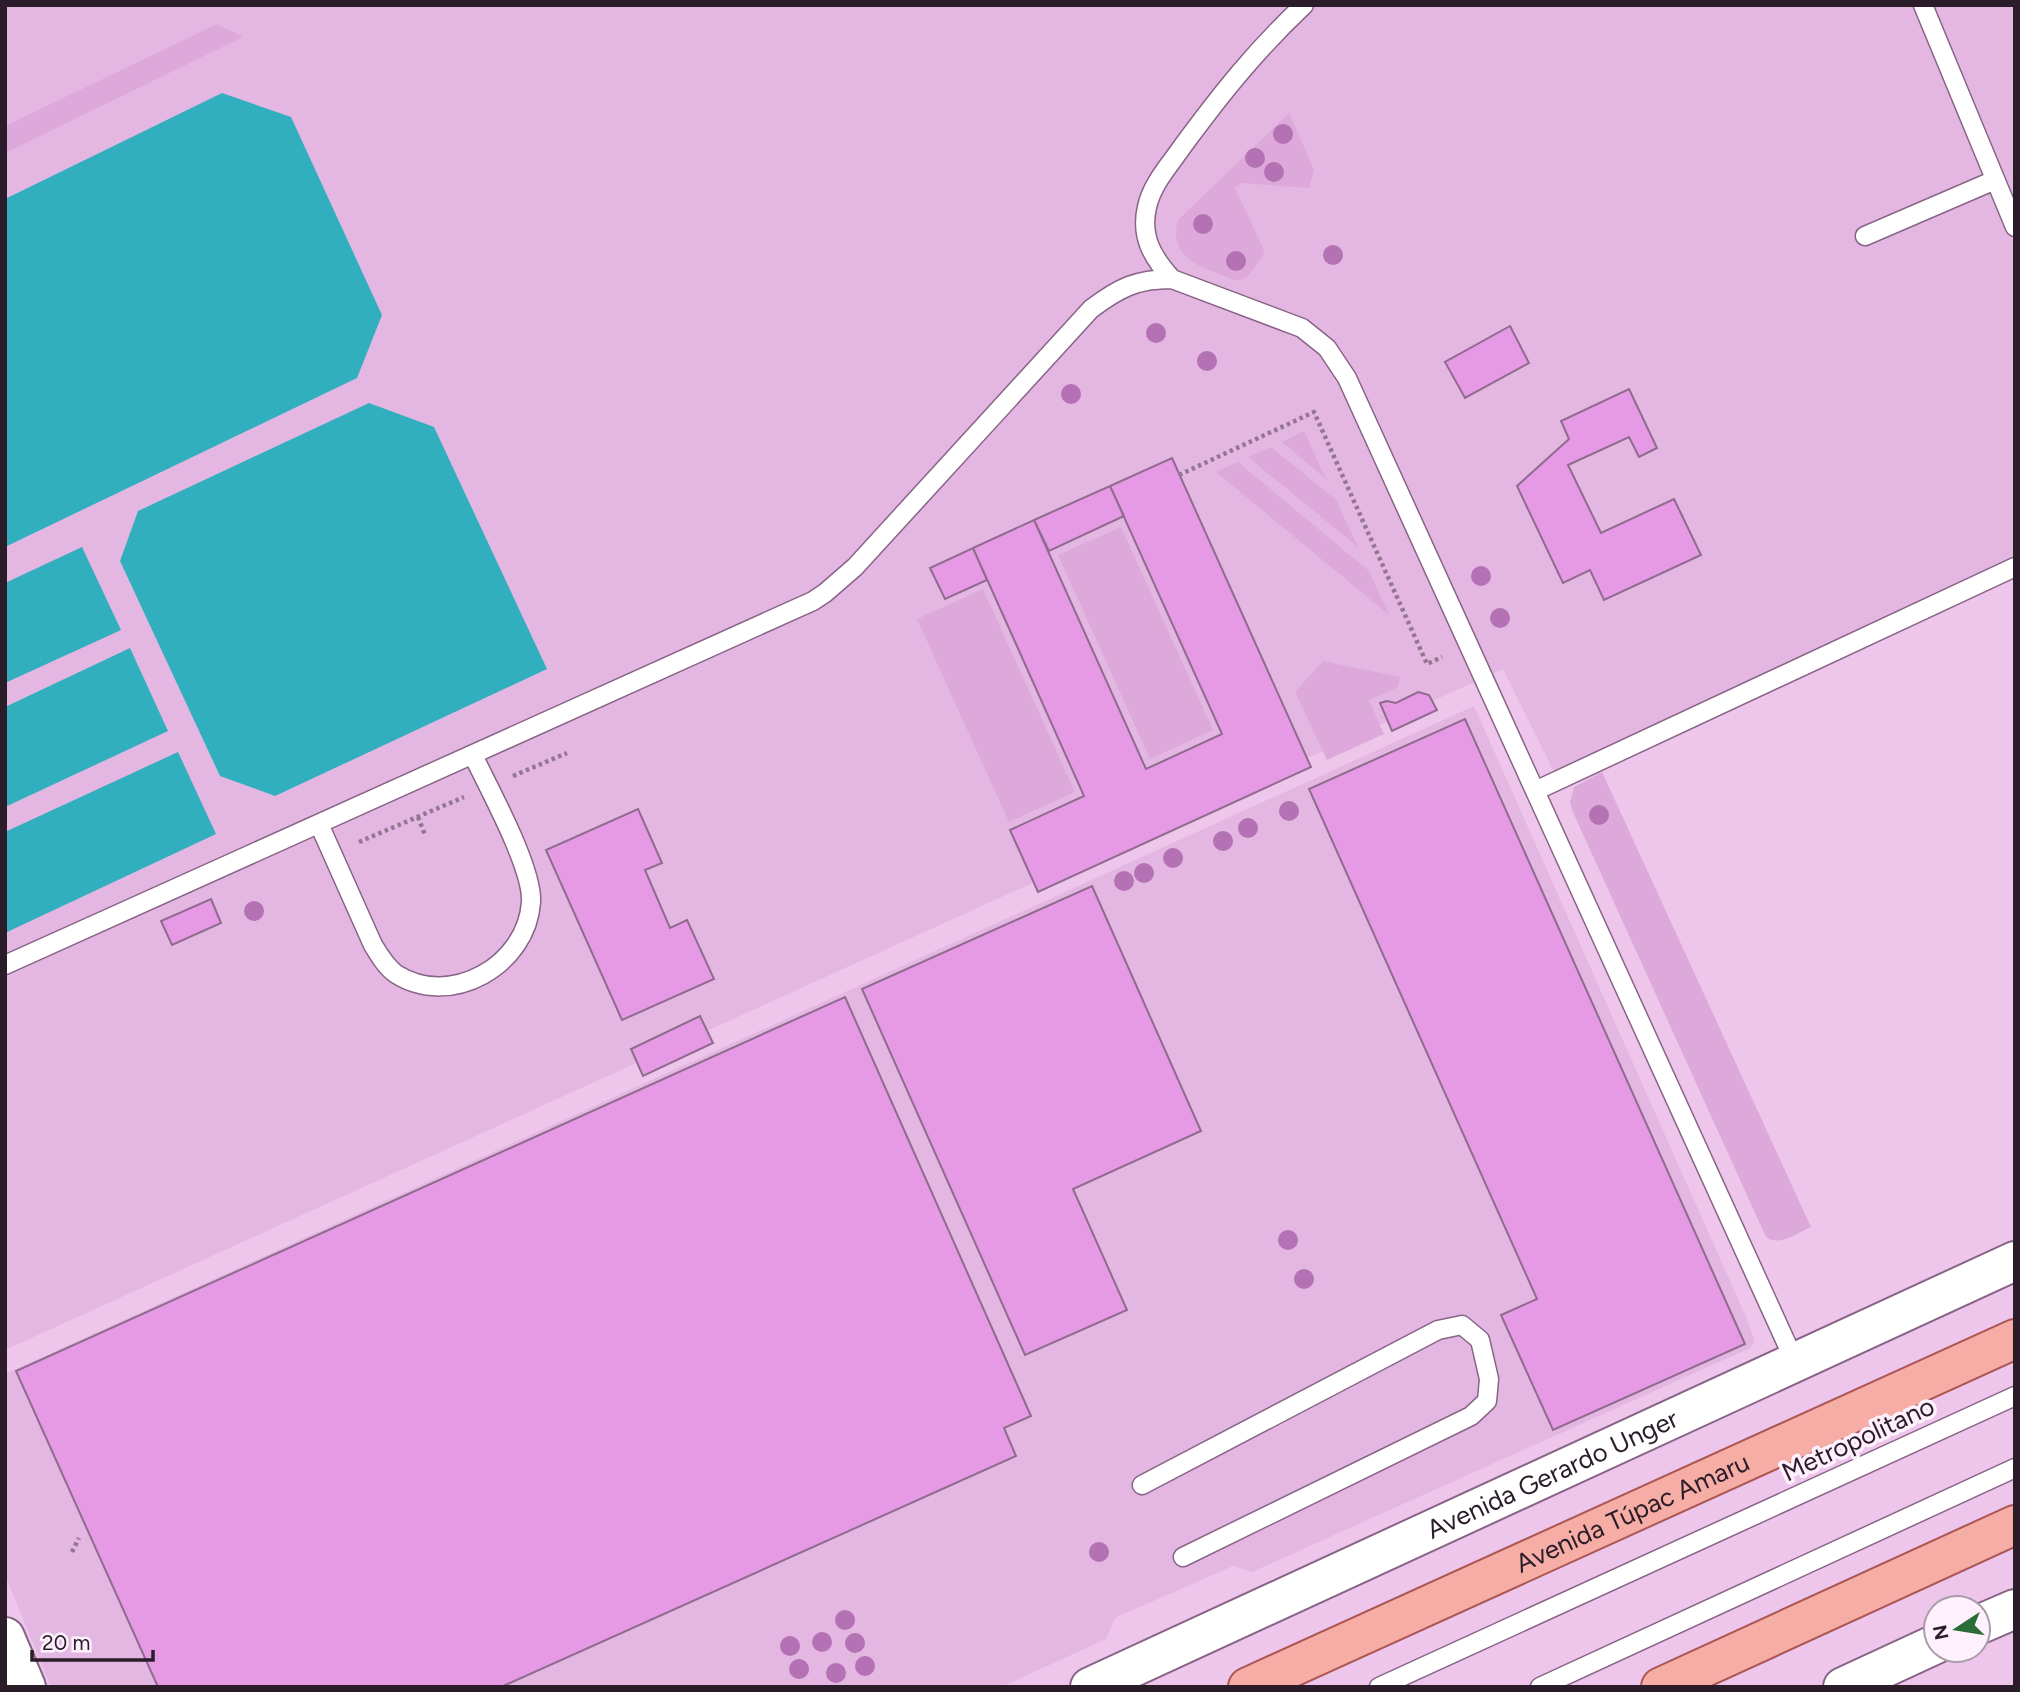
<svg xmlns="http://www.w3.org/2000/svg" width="2020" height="1692" viewBox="0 0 2020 1692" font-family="Figtree,sans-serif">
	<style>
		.built { fill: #e4b7e2 }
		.green { fill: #dca9da }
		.water { fill: #32afbf }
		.building { fill: #e699e4; stroke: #8f6b8e; stroke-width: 2 }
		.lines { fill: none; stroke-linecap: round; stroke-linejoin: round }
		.service-casing { stroke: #886486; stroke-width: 21 }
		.tertiary-casing { stroke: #886486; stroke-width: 42 }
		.primary-casing { stroke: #aa5653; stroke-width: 42 }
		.path { stroke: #937791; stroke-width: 4.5; stroke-dasharray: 3.5 3.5; stroke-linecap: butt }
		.service { stroke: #fff; stroke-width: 18 }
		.tertiary { stroke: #fff; stroke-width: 38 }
		.primary { stroke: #f5ada5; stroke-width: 38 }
		.tree { fill: #b471b3 }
		.labels { text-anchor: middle; stroke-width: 7; stroke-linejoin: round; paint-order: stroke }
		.street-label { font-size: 26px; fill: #2b1c2a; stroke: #fef1fd }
	</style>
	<rect width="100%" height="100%" fill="#eec6ec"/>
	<!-- built -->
	<path class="built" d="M5 5H2015V560L1554 772 1503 669 5 1350Z
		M1474 706 1747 1319 1755 1342 1750 1348 1252 1572 1233 1566 1115 1618 1106 1639 1001 1687H51L5 1575V1374Z"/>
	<!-- green -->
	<path class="green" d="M217 24 243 37 5 153V126Z
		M1289 113 1314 170 1309 188 1241 183 1235 188 1265 252C1259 260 1252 273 1245 278 1237 283 1226 277 1219 274 1193 264 1169 253 1178 220Z
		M1304 431 1326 479 1282 442Z
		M1271 447 1336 500 1358 547 1248 457Z
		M1238 462 1369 571 1389 615 1216 472Z
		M1121 527 1213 730 1150 759 1058 555Z
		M983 589 1075 792 1009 822 917 619Z
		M1323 661 1400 677 1398 687 1369 700 1384 734 1327 760 1295 692Z
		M1602 772 1811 1227C1797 1233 1780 1247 1766 1237L1572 810 1570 802 1574 787Z"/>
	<!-- water -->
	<path class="water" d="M222 93 291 117 382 315 357 378 5 547V199Z
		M369 403 434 427 547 669 275 796 220 776 120 561 138 511Z
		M82 547 121 630 5 683V583Z
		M130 648 168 731 5 807V707Z
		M178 752 216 834 5 933V832Z"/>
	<!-- building -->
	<path class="building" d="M1510 326 1529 363 1465 398 1445 362Z
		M1629 389 1657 448 1639 457 1629 437 1568 465 1601 533 1674 499 1701 555 1604 600 1590 570 1563 583 1517 486 1569 439 1561 421Z
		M1172 458 1311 767 1038 892 1010 830 1084 796 973 548 1034 520 1146 769 1222 734 1110 486Z
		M1110 486 1124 516 1049 551 1034 520Z
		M973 548 987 580 945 599 930 568Z
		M1418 692 1429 695 1437 710 1392 731 1380 703 1387 701 1396 703Z
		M1465 719 1745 1344 1553 1430 1501 1315 1537 1299 1309 789Z
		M638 809 662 863 645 870 670 928 687 920 714 979 622 1020 546 850Z
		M1092 886 1201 1131 1073 1189 1127 1310 1025 1355 862 989Z
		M211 899 221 923 172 945 161 921Z
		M845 997 1031 1416 1004 1428 1016 1456 501 1687H158L16 1371Z
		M700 1016 713 1043 643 1076 631 1049Z"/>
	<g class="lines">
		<!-- service casing -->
		<g class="service-casing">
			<path id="service" d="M1923 5 2015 227
				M1865 236 1995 180
				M1172 279C1153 258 1140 237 1147 207 1152 184 1169 166 1182 147 1221 94 1256 50 1304 5
				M1535 791 2015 567
				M319 824 373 945C379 955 386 967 396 974 451 1009 527 965 531 902 533 868 489 789 473 755
				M5 965 813 601 825 593 855 567 1091 309C1119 288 1136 279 1172 279L1302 328 1327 348 1347 378 1795 1362
				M1142 1485 1438 1330 1462 1325 1480 1340 1489 1379 1487 1401 1471 1416 1183 1557
				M1379 1687 2015 1396
				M1540 1687 2015 1468"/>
		</g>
		<!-- tertiary casing -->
		<g class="tertiary-casing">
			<g id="tertiary">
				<path d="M1978 1625 2015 1609"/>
				<path d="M5 1637 26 1687"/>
				<path id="s1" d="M1090 1687 2015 1261"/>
				<path d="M1843 1687 1936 1644"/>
			</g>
		</g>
		<!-- primary casing -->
		<g class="primary-casing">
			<g id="primary">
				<path id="s2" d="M1248 1687 2015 1339"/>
				<path d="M1661 1687 2015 1525"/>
			</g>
		</g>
		<!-- path -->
		<path class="path" d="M1179 475 1314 412 1427 664 1442 657
			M513 776 567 753
			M418 817 425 835
			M359 842 464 797
			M72 1552 79 1538"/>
		<!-- service -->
		<use href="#service" class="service"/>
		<!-- tertiary -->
		<use href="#tertiary" class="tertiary"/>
		<!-- primary -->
		<use href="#primary" class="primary"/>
	</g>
	<!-- trees -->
	<g class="tree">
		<circle cx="1283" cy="134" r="10"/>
		<circle cx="1255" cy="158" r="10"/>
		<circle cx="1274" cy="172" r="10"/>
		<circle cx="1203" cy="224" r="10"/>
		<circle cx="1333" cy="255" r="10"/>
		<circle cx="1236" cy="261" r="10"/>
		<circle cx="1156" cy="333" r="10"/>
		<circle cx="1207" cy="361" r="10"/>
		<circle cx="1071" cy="394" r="10"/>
		<circle cx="1481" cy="576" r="10"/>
		<circle cx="1500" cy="618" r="10"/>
		<circle cx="1289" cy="811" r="10"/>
		<circle cx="1599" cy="815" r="10"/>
		<circle cx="1248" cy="828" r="10"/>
		<circle cx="1223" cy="841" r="10"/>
		<circle cx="1173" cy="858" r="10"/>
		<circle cx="1144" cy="873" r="10"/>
		<circle cx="1124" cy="881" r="10"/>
		<circle cx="254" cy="911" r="10"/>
		<circle cx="1288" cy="1240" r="10"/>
		<circle cx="1304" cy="1279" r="10"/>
		<circle cx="1099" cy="1552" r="10"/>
		<circle cx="845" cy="1620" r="10"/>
		<circle cx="822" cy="1642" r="10"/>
		<circle cx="855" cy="1643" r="10"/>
		<circle cx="790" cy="1646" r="10"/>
		<circle cx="865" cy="1666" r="10"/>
		<circle cx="799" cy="1669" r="10"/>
		<circle cx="836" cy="1673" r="10"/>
	</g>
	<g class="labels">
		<!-- street labels -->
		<g class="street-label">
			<text transform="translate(1858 1439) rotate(-25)" y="9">Metropolitano</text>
			<text dy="9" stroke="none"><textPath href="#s1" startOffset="509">Avenida Gerardo Unger</textPath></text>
			<text dy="9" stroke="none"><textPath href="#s2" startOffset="422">Avenida Túpac Amaru</textPath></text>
		</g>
	</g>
	<!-- border -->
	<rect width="2020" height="1692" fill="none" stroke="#2b1c2a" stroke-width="14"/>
	<!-- north arrow -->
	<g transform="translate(1957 1629) rotate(258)"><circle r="33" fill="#fef1fd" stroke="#aa9ca9" stroke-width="2"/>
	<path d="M0-5L12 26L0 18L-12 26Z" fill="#2a6d37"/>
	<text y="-10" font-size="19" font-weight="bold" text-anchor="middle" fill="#2b1c2a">N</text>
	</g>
	<!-- scale -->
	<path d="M32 1650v10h121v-10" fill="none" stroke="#2b1c2a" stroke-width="3.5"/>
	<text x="42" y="1650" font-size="21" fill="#2b1c2a" stroke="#fef1fd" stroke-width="5" paint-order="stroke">20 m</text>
</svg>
